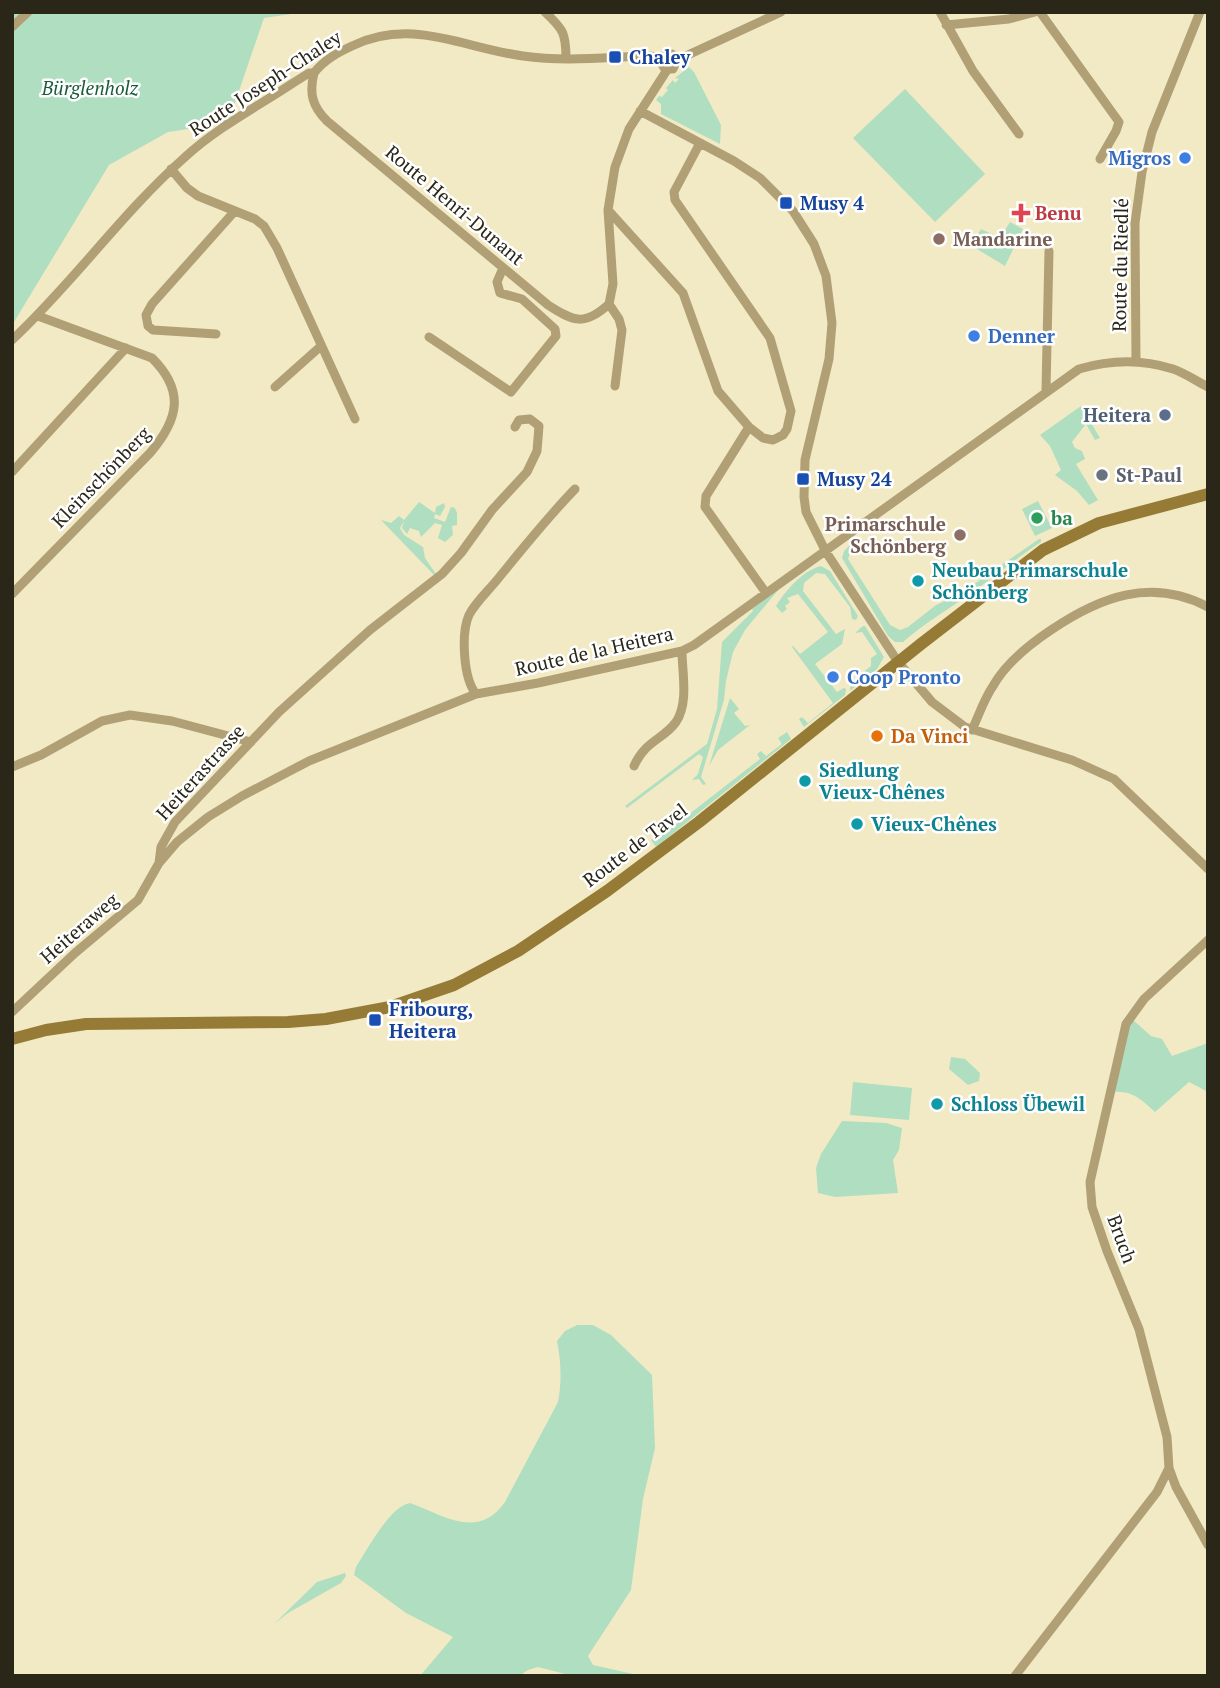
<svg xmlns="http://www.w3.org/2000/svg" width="1220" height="1688" viewBox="0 0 1220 1688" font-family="'PT Serif',serif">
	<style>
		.green { fill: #b0dec0 }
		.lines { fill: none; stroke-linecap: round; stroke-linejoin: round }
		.minor { stroke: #b1a075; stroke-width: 9 }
		.secondary { stroke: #967b36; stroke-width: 12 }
		.transit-dot { fill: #1a4fb4; stroke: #fff; stroke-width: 2.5 }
		.shop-dot { fill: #3f7fe0; stroke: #fff; stroke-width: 2.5 }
		.health-dot { fill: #e0444e; stroke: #fff; stroke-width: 2.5 }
		.education-dot { fill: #8d6e63; stroke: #fff; stroke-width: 2.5 }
		.service-dot { fill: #5c6f8a; stroke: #fff; stroke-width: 2.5 }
		.worship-dot { fill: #6b7280; stroke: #fff; stroke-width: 2.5 }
		.leisure-dot { fill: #2e9e5b; stroke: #fff; stroke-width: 2.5 }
		.culture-dot { fill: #0f9aa8; stroke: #fff; stroke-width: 2.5 }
		.food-dot { fill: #e8710a; stroke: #fff; stroke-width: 2.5 }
		.labels { text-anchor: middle; stroke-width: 5; stroke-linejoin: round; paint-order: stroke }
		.transit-label { font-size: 19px; font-weight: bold; fill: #164399; stroke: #fff; text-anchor: start }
		.street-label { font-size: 19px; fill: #2a2719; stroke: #fff }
		.park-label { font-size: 19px; font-style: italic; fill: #195a38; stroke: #fff }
		.shop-label { font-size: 19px; font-weight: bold; fill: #366cbe; stroke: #fff; text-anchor: start }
		.health-label { font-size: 19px; font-weight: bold; fill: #be3a42; stroke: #fff; text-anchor: start }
		.education-label { font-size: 19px; font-weight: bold; fill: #785e54; stroke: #fff; text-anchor: start }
		.service-label { font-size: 19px; font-weight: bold; fill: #4e5e75; stroke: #fff; text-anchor: end }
		.worship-label { font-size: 19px; font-weight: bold; fill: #5b616d; stroke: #fff; text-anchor: start }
		.leisure-label { font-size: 19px; font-weight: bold; fill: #27864d; stroke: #fff; text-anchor: start }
		.culture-label { font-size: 19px; font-weight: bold; fill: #0d838f; stroke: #fff; text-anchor: start }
		.food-label { font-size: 19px; font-weight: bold; fill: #c56008; stroke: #fff; text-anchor: start }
	</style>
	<rect width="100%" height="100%" fill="#f2eac5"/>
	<!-- green -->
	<path class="green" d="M12 12H305L264 18 228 123 168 132 109 165 14 322Z
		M689 67 694 72 721 125 720 144 661 114V104L656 100 659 96 662 97 668 90 666 88 673 80 675 83 679 79 675 78Z
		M905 89 985 174 935 222 853 138Z
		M1010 222 1023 229 1005 266 972 246 981 229 1000 238Z
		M1081 406 1100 438 1095 440 1086 424 1072 442 1075 448 1082 451 1085 459 1076 464 1098 500 1089 505 1077 491 1055 475 1061 470 1050 446 1040 435Z
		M1038 501 1052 528 1035 536 1022 509Z
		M419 502 435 513 436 507 444 503 445 507 440 516 435 514 434 518 445 522 451 507 455 508 457 513V525L452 526 453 535 445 542 438 538 442 525 435 523 421 537 419 531 410 528 407 534 402 528 404 521 400 528 404 535 423 547 425 558 436 574 435 576 381 520 391 523 399 516 404 520Z
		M1039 539H1041V542C1013 560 989 582 961 600 941 614 921 626 903 642H895L888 636 842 558 844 551 850 545 852 547 848 559 890 625 900 630 908 627 936 605 960 594Z
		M821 566 830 571 858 616 856 620 852 619 850 607 825 574 816 573 804 583 803 591 836 634 845 629 842 644 815 664 837 692 844 688 846 689 845 695 804 727 799 719 802 717 808 723 833 703 792 647 793 646 800 654 828 632 798 594 787 598 790 602 785 606 787 609 782 613 776 606C786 590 802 571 821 566Z
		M779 589 745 630 733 652 726 681 724 700 701 777 706 784 703 785 699 779 692 780 698 774 703 757 699 754 627 808 625 806 707 744 717 709 722 642 753 611 752 609Z
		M863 626H865L884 657 877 669 850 691 851 682 871 666V658L877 654 862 632 855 633Z
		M730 698 739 709 734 713 745 726 750 725 718 750 709 766Z
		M787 732 791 739 656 847 651 840 653 838 656 840 760 759 757 754 761 751 766 756 782 744 778 738Z
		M1133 1020 1151 1036 1162 1039 1172 1056 1208 1043V1092L1189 1082 1155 1112C1142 1100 1132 1090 1113 1092L1129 1026Z
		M951 1057 965 1059 980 1073 979 1081 968 1085 949 1069Z
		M853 1082 912 1088 909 1120 850 1115Z
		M842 1121 886 1123 902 1128 899 1150 893 1160 898 1193 835 1197 818 1193 816 1168 821 1154Z
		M577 1325H593L611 1335 652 1375 655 1448 643 1499 631 1590 588 1656 593 1665 642 1676H573L538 1667 528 1670 519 1676H420L453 1637 406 1613 354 1575 356 1567C367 1550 390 1506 410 1503 445 1516 478 1540 505 1502L558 1402C562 1381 561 1362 557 1341L565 1331Z
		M345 1573 346 1576 341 1583 288 1613 274 1624 317 1582Z"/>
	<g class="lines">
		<!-- minor -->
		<path class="minor" d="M545 12C563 29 566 33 566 58
			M940 12 973 71 1019 134
			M1040 12 1119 122 1116 131 1100 159
			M946 25 1009 19 1035 12
			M12 27 28 12
			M677 60 672 54 663 56 661 63 665 69H673L677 60 781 12
			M314 73C309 93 312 106 327 121L548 305C574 322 585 326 609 304
			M640 111 734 161 760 178 793 211 814 244 826 276 832 323 829 359 805 460 804 497 806 512 826 552 898 662 932 702 965 727 1072 760 1114 779 1208 869
			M700 143 674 192 675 200 770 338 791 411 787 429 783 435 773 440 763 438 749 427
			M171 169 187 188 198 196 255 219 264 226 277 248 355 419
			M608 210 683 293 718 391 749 427 706 496 705 507 766 593
			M216 334 153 330 148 326 146 315 152 304 234 212
			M429 337 511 392 556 336 555 329 522 299 500 293 497 282 503 268
			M12 340C73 283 122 213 184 158 216 128 257 107 293 83L309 73H314C324 60 337 53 352 46 412 17 463 48 523 56 565 62 609 57 651 56L661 59
			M1136 362 1135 223 1142 172 1152 132 1200 12
			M615 386 622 330 619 319 609 304 613 284 608 210 615 167 629 129 667 70
			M275 387 321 346
			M1046 390 1049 251
			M12 472 126 348
			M575 489C547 518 522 549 497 580 488 591 475 603 469 615 461 633 463 678 476 694L538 683 682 651 694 645 1079 369C1109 360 1142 359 1173 369 1185 373 1196 381 1208 387
			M12 594 150 453C179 419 185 391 152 358L38 316
			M972 730C979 715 984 699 993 686 1006 663 1030 644 1051 630 1100 597 1151 577 1208 607
			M634 766C646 740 663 740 676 722 689 703 682 672 682 651
			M12 767 41 755 102 721 130 715 172 721 251 742
			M159 863 161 847 175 822 279 712 370 630 442 574 461 553 492 510 527 472 537 451 539 426 530 419 519 420 515 427
			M12 1012 75 953 138 900 159 863 177 842 208 817 242 796 309 761 476 694
			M1169 1468 1176 1487 1208 1545
			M1015 1676 1157 1492 1169 1468 1167 1437 1139 1329 1107 1251 1092 1207 1090 1182 1126 1024 1144 999 1208 940"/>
		<!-- secondary -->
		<path class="secondary" d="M12 1039 46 1030 86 1024 288 1022 326 1019 390 1007 454 985 518 951 607 891 699 822 921 644 1043 550 1099 523 1208 494"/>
	</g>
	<!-- markers -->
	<g class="transit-dot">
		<rect x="608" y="50" width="14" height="14" rx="3.5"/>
		<rect x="779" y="196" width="14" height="14" rx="3.5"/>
		<rect x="796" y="472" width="14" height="14" rx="3.5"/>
		<rect x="368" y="1013" width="14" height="14" rx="3.5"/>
	</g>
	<g class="shop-dot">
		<circle cx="1185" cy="158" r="7"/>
		<circle cx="974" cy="336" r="7"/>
		<circle cx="833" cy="677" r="7"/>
	</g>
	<path class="health-dot" d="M1017.5 202.5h7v7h7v7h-7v7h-7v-7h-7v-7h7z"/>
	<g class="education-dot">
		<circle cx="939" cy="239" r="7"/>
		<circle cx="960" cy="535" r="7"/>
	</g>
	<circle class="service-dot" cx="1165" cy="415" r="7"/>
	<circle class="worship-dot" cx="1102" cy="475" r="7"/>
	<circle class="leisure-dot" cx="1037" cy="518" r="7"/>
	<g class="culture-dot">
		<circle cx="918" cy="581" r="7"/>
		<circle cx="805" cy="781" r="7"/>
		<circle cx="857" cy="824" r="7"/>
		<circle cx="937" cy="1104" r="7"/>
	</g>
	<circle class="food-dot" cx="877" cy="736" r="7"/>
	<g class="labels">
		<!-- transit labels -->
		<g class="transit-label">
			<text x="629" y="64">Chaley</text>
			<text x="800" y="210">Musy 4</text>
			<text x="817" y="486">Musy 24</text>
			<text x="389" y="1016">Fribourg,<tspan x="389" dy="22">Heitera</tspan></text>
		</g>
		<!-- street labels -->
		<g class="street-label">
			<text transform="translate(265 83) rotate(-33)" y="7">Route Joseph-Chaley</text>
			<text transform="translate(455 205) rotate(40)" y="7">Route Henri-Dunant</text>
			<text transform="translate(1120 265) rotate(-89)" y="7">Route du Riedlé</text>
			<text transform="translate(101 477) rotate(-46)" y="7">Kleinschönberg</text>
			<text transform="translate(594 651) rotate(-13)" y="7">Route de la Heitera</text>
			<text transform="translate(200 772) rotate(-48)" y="7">Heiterastrasse</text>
			<text transform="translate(635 845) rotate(-37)" y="7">Route de Tavel</text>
			<text transform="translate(79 928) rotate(-41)" y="7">Heiteraweg</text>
			<text transform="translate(1122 1239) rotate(70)" y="7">Bruch</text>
		</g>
		<!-- park labels -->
		<g class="park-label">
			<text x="90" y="95">Bürglenholz</text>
		</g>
		<!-- shop labels -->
		<g class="shop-label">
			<text x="1171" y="165" text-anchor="end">Migros</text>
			<text x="988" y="343">Denner</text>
			<text x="847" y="684">Coop Pronto</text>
		</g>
		<!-- health labels -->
		<g class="health-label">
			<text x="1035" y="220">Benu</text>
		</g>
		<!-- education labels -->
		<g class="education-label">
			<text x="953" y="246">Mandarine</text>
			<text x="946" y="531" text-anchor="end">Primarschule<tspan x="946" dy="22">Schönberg</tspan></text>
		</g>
		<!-- service labels -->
		<g class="service-label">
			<text x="1151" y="422">Heitera</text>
		</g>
		<!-- worship labels -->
		<g class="worship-label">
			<text x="1116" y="482">St-Paul</text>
		</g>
		<!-- leisure labels -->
		<g class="leisure-label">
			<text x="1051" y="525">ba</text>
		</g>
		<!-- culture labels -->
		<g class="culture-label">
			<text x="932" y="577">Neubau Primarschule<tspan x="932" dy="22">Schönberg</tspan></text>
			<text x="819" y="777">Siedlung<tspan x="819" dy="22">Vieux-Chênes</tspan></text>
			<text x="871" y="831">Vieux-Chênes</text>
			<text x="951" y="1111">Schloss Übewil</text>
		</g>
		<!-- food labels -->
		<g class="food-label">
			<text x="891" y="743">Da Vinci</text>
		</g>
	</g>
	<!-- border -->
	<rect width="1220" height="1688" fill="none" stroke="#2a2719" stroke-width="28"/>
</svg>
